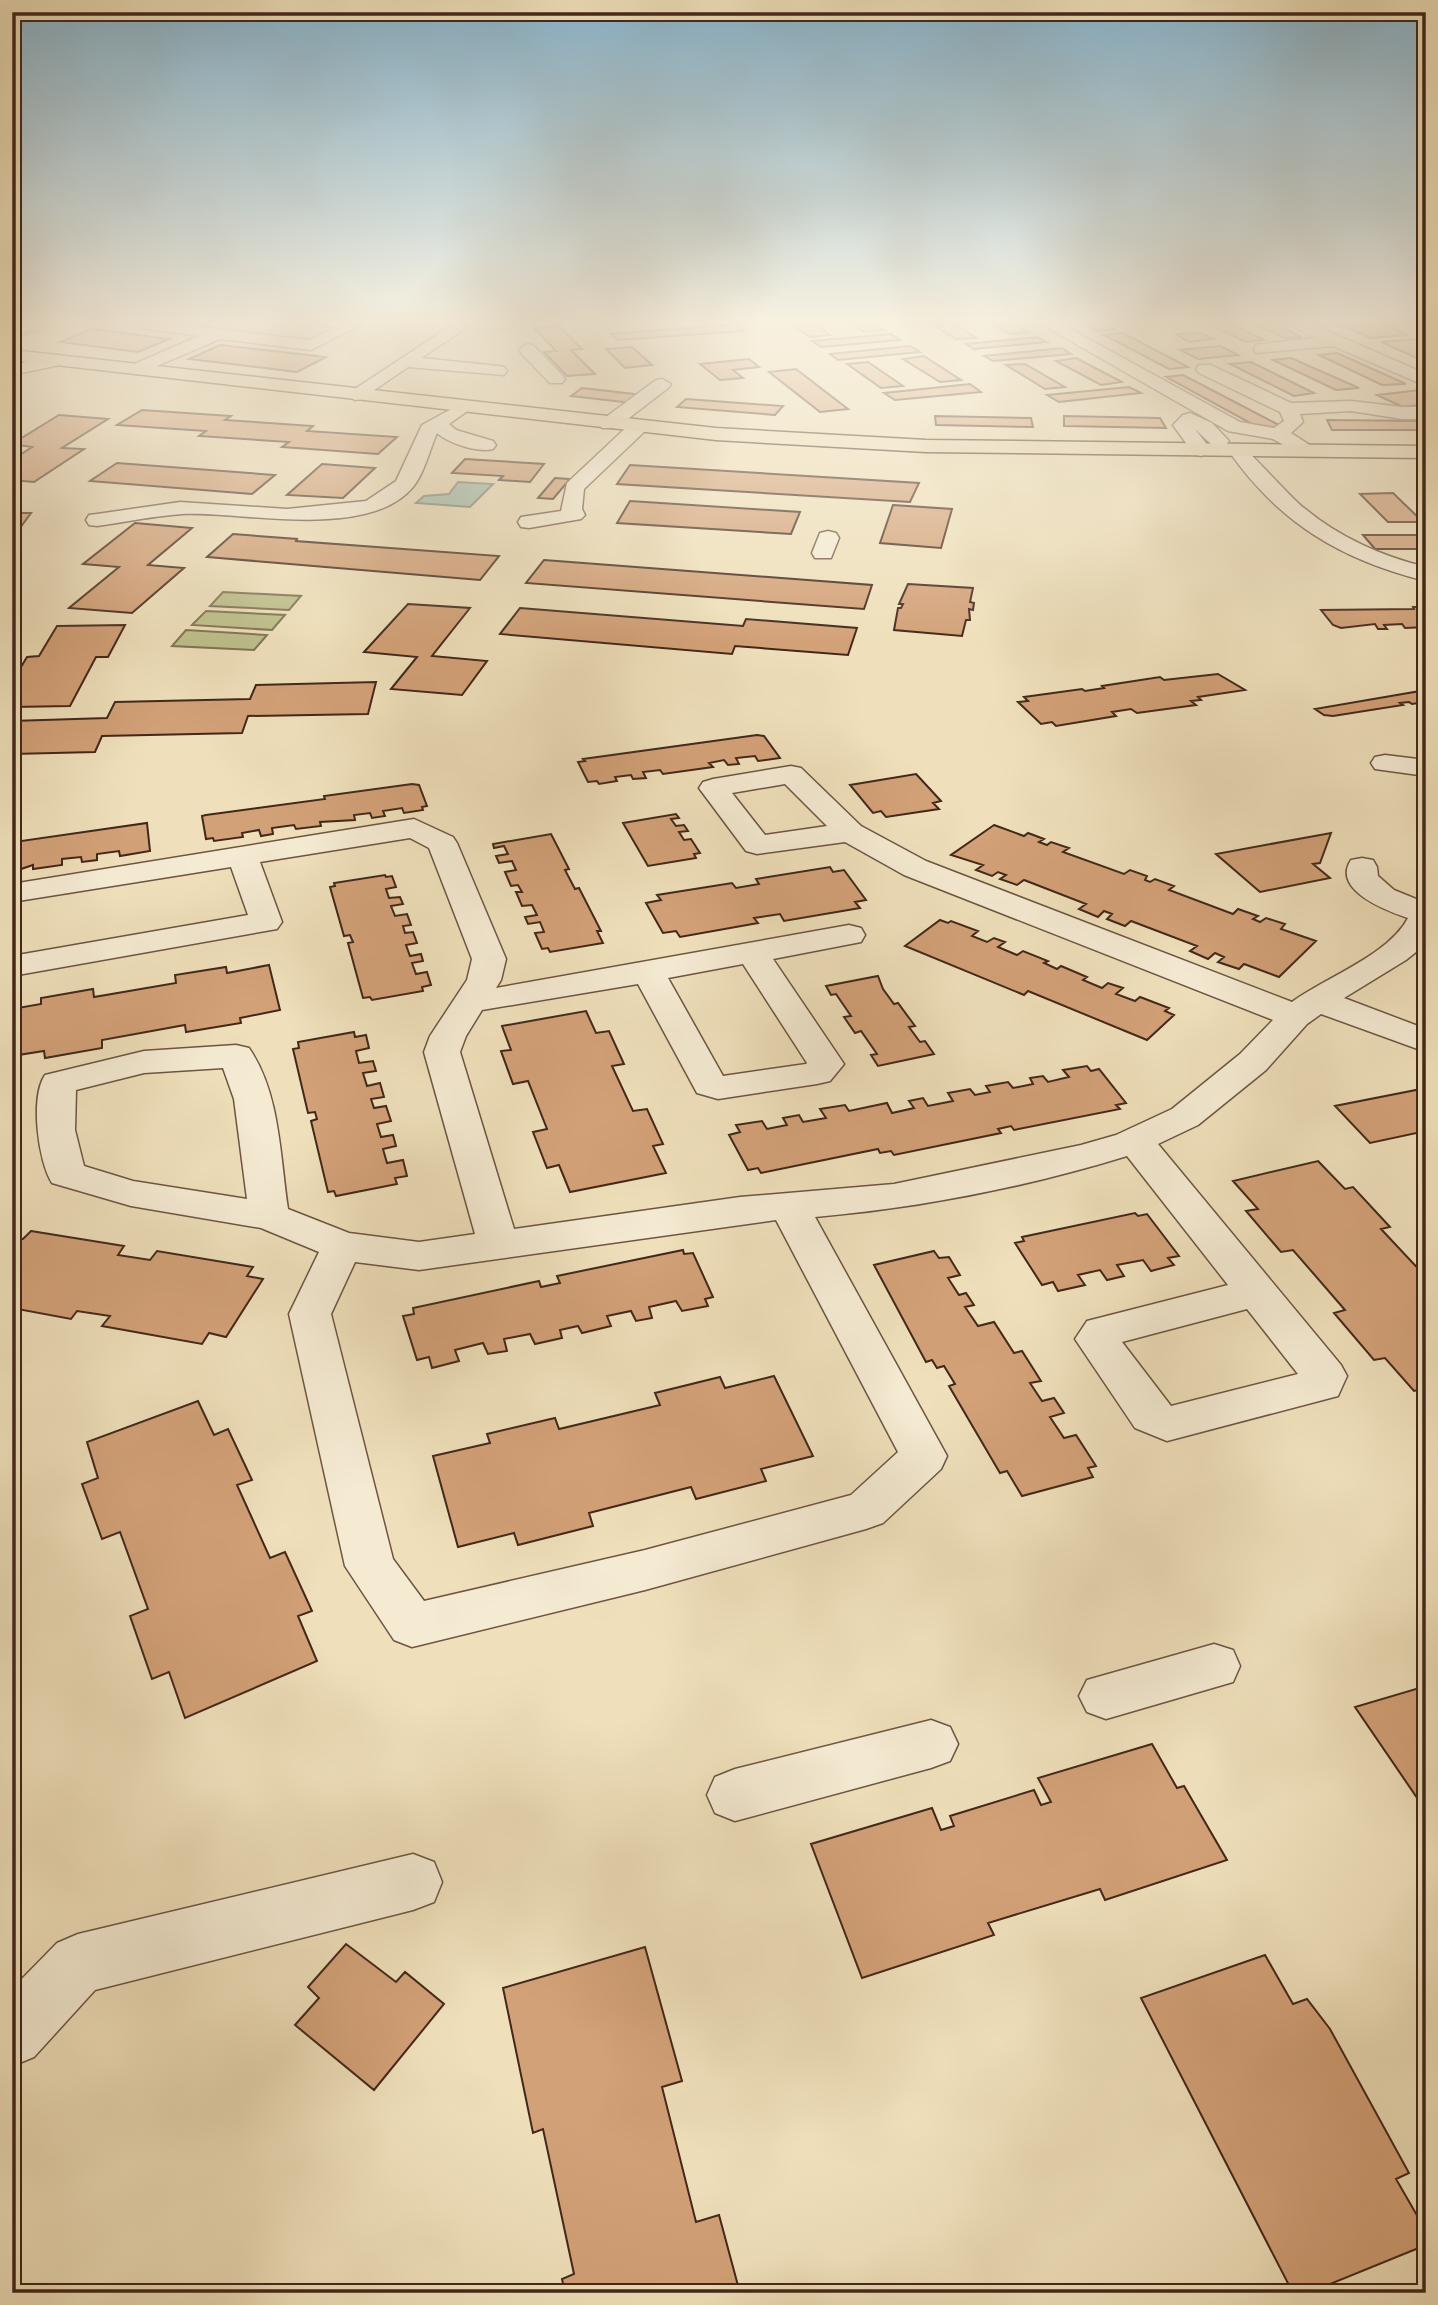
<svg xmlns="http://www.w3.org/2000/svg" width="1438" height="2305" viewBox="0 0 1438 2305" font-family="'IM FELL French Canon',serif">
	<style>
		.green { fill: #bec18d; stroke: #807454; stroke-width: 2 }
		.water { fill: #9abdb0; stroke: #778174; stroke-width: 2 }
		.lines { fill: none; stroke-linecap: round; stroke-linejoin: round }
		.stream { stroke: #778174; stroke-width: 5 }
		.building { fill: #d3a178; stroke: #42271a; stroke-width: 2 }
		.minor-casing { stroke: #6d5542; stroke-width: 3 }
		.major-casing { stroke: #42271a; stroke-width: 3 }
		.minor { fill: #f5ebd3; fill-rule: evenodd }
		.major { fill: #efe0bb; fill-rule: evenodd }
	</style>
	<rect width="100%" height="100%" fill="#efe0bb"/>
	<filter id="stains"><feTurbulence type="fractalNoise" baseFrequency=".00286" numOctaves="4"/><feColorMatrix values="0 0 0 0 .2 0 0 0 0 .09 0 0 0 0 .02 0 0 0 .5 -.17"/></filter>
	<radialGradient id="worn" r=".72"><stop offset=".6" stop-color="#630" stop-opacity="0"/><stop offset="1" stop-color="#630" stop-opacity=".3"/></radialGradient>
	<!-- green -->
	<path class="green" d="M223 592 301 596 289 610 210 606Z
		M206 611 285 615 272 630 192 625Z
		M186 630 267 635 254 650 172 646Z"/>
	<!-- water -->
	<path class="water" d="M458 482 493 484 470 507 416 503 424 496 449 494Z"/>
	<g class="lines">
		<!-- stream -->
		<path class="stream" d="M12 338 69 320"/>
	</g>
	<!-- building -->
	<path class="building" d="M785 320H808L830 335 810 337Z
		M846 320H869L884 330 864 332Z
		M926 320H949L976 338 956 339Z
		M987 320H1008L1029 332 1010 334Z
		M1077 320H1098L1115 329 1097 331Z
		M1201 320H1223L1264 340 1246 342Z
		M1245 320H1266L1302 337 1285 338Z
		M1329 320H1374L1408 335 1371 338Z
		M735 324 744 331 618 340 611 334Z
		M559 326 582 349 571 350 595 374 567 376 544 352 556 351 534 328Z
		M92 329 169 339 138 352 60 342Z
		M1123 333 1188 367 1169 369 1104 335Z
		M1195 333 1204 334 1214 339 1189 342 1176 334Z
		M891 334 900 340 821 347 812 341Z
		M1037 337 1047 342 974 349 966 344Z
		M1420 339 1426 341V362L1381 342Z
		M220 345 326 357 297 372 189 359Z
		M910 346 920 352 838 360 830 354Z
		M1220 346 1238 355 1198 359 1180 350Z
		M632 347 652 365 625 368 606 349Z
		M1062 348 1071 354 993 361 984 356Z
		M1337 353 1406 384 1382 385 1319 355Z
		M924 356 961 380 940 382 903 359Z
		M1076 358 1122 382 1101 385 1056 361Z
		M1291 358 1359 388 1336 390 1273 360Z
		M749 359 759 367 733 370 743 378 720 380 700 364Z
		M868 362 903 386 881 388 847 364Z
		M1251 362 1314 393 1294 396 1230 364Z
		M1025 364 1065 387 1045 389 1006 365Z
		M796 369 848 409 820 412 769 372Z
		M1183 375 1281 426 1261 429 1166 377Z
		M970 384 981 392 895 400 884 393Z
		M1129 387 1141 393 1059 402 1047 395Z
		M582 388 643 395 632 403 571 396Z
		M1420 390 1426 392V404L1403 407 1377 395Z
		M686 399 783 406 775 415 677 407Z
		M142 410 231 416 225 420 313 426 307 431 397 437 378 454 282 447 289 442 199 436 206 431 117 425Z
		M59 415 108 419 62 448 84 449 34 482 12 480V460L32 447 12 444Z
		M935 416 1031 418 1033 427 936 425Z
		M1064 416 1160 418 1166 428 1064 426Z
		M1327 420 1426 421V430H1332Z
		M465 459 544 464 530 482 499 480 503 476 452 473Z
		M117 463 275 475 252 494 90 481Z
		M322 464 375 468 343 498 287 495Z
		M630 465 919 483 910 502 617 484Z
		M555 478 570 479 553 499 538 498Z
		M1393 493 1423 522H1388L1360 494Z
		M630 501 800 512 791 534 617 523Z
		M893 505 952 509 941 548 880 543Z
		M12 513H31L12 539Z
		M135 523 192 528 148 565 184 568 132 613 69 608 119 567 83 564Z
		M233 534 297 539 296 541 499 556 480 580 207 557Z
		M1363 535H1426V549H1375Z
		M544 560 872 585 864 609 526 583Z
		M908 584 973 588 970 602 974 603 973 610 969 609 970 620H966L962 636 894 630 898 608H901L903 604H899Z
		M408 604 470 608 432 656 487 661 462 695 391 689 417 657 364 652Z
		M1413 607H1426V627L1405 628 1402 624 1384 625 1387 629H1378L1375 624 1341 628 1333 625 1321 610 1414 609Z
		M520 608 743 626 746 619 857 628 848 655 735 646 732 654 500 634Z
		M125 625 108 657H96L70 706 12 707V682L27 657 39 656 57 626Z
		M1218 674 1245 690 1198 697 1201 700 1191 701 1196 705 1137 713 1131 709 1112 712 1116 716 1056 726 1052 722 1041 724 1018 702 1028 701 1024 697 1082 689 1085 691 1104 688 1102 686 1160 677 1164 680Z
		M376 682 368 714 248 716 242 733 102 736 95 752 12 754V721L107 718 115 702 250 699 256 685Z
		M1426 690V702L1412 704 1409 702 1400 703 1403 705 1333 716 1324 715 1315 709Z
		M757 735 764 736 780 758 758 761 755 756 736 758 739 764 728 765 724 760 709 763 713 767 663 774 660 770 643 772 646 778 633 779 631 775 615 777 617 781 599 784 597 781 588 782 578 762 585 761 583 759Z
		M916 774 941 801 933 803 939 809 886 817 881 811 873 813 850 785Z
		M412 784 419 785 427 806 422 807 423 810 404 813 402 808 383 811 385 816 372 818 370 813 354 815 355 820 320 822 321 826 296 829 294 825 272 828 273 834 261 836 259 830 242 833 243 837 214 841 213 838 206 839 202 816 206 815 325 799 324 796Z
		M676 814 679 818 671 819 676 826 684 825 688 831 679 832 684 840 691 839 700 853 694 854 696 858 648 866 623 823Z
		M147 823 150 851 120 856 119 851 97 854V860L82 862 81 857 62 859V865L33 869V865L12 872V844L21 843V841Z
		M994 825 1024 836 1028 833 1044 839 1039 842 1047 845 1051 842 1069 848 1063 852 1124 874 1130 870 1147 876 1145 880 1150 882 1155 879 1174 886 1169 890 1233 914 1238 909 1258 916 1253 919 1260 922 1266 918 1285 924 1281 929 1316 941 1279 977 1244 964 1239 969 1218 962 1224 957 1215 953 1208 959 1190 951 1197 946 1131 921 1125 926 1107 919 1112 914 1104 911 1098 917 1079 909 1086 904 1024 880 1017 885 1000 879 1006 875 998 872 992 876 976 870 983 865 951 855Z
		M1331 833 1320 863 1313 864 1330 878 1260 892 1216 854Z
		M551 834 569 869 565 870 575 889 579 888 601 931H597L603 943 550 952 548 948 542 949 535 933 544 932 540 922 528 924 525 917 537 915 532 905 522 906 516 892H522L518 885 511 886 505 872 516 870 512 861 499 863 496 856 508 854 504 846 494 848 493 844Z
		M830 867 833 872 844 870 866 900 855 902 860 908 784 921 780 914 754 918 758 923 680 937 676 931 663 933 646 903 661 900 657 895 732 883 736 888 759 884 756 879Z
		M385 875 386 877 392 876 396 887 386 889 389 898 400 897 403 904 391 906 395 916 407 914 411 925 403 926 405 933 413 932 417 943 406 945 410 956 421 954 423 961 412 963 416 974 427 972 431 985 422 987 423 991 372 1000 370 997 363 998 348 943 353 942 350 935 344 936 330 887 335 886 334 883Z
		M940 920 948 923 951 921 978 931 972 936 987 942 994 938 1005 942 998 947 1017 955 1023 951 1048 961 1044 963 1057 969 1061 966 1087 977 1083 980 1102 988 1108 983 1123 988 1116 994 1135 1001 1140 997 1169 1008 1165 1011 1174 1015 1147 1040 1028 991 1024 995 905 946Z
		M269 965 280 1010 240 1018 241 1023 186 1032 185 1025 102 1040V1048L45 1058 44 1051 12 1056V1009L41 1004V998L93 989 94 997 176 983 175 975 226 967 227 973Z
		M878 976 883 989 894 1004 898 1003 915 1026 909 1027 920 1042 925 1041 934 1054 878 1066 871 1055 877 1054 861 1031 855 1033 844 1017 851 1016 836 994 831 995 826 986Z
		M586 1011 596 1033 609 1031 624 1064 612 1066 633 1111 647 1109 663 1144 653 1146 666 1173 570 1192 559 1165 547 1168 533 1132 547 1129 528 1081 513 1084 501 1051 511 1050 502 1026Z
		M354 1032 355 1037 366 1035 369 1048 356 1051 359 1063 373 1061 376 1071 363 1073 367 1086 380 1083 384 1097 371 1099 374 1108 386 1106 391 1121 377 1124 381 1137 393 1135 396 1146 383 1149 387 1163 403 1160 407 1176 395 1178 397 1184 336 1196 334 1191 328 1192 311 1121 317 1119 315 1112 308 1113 293 1049 299 1048 298 1042Z
		M1087 1066 1091 1071 1099 1069 1126 1103 1116 1105 1120 1109 1014 1130 1011 1126 998 1129 1001 1133 894 1155 891 1151 880 1153 878 1149 761 1173 758 1168 748 1170 729 1135 740 1132 736 1125 762 1121 767 1129 787 1125 783 1118 799 1115 803 1122 826 1118 820 1109 845 1105 849 1111 887 1103 892 1113 914 1108 909 1101 923 1098 928 1106 953 1101 948 1093 970 1089 975 1095 990 1092 986 1086 1008 1082 1013 1088 1033 1084 1030 1078 1043 1076 1048 1082 1069 1077 1063 1070Z
		M1426 1088V1131L1370 1143 1335 1106Z
		M1318 1161 1345 1189 1353 1187 1390 1227 1381 1229 1426 1277V1388L1414 1391 1385 1358 1374 1360 1334 1313 1345 1310 1293 1250 1281 1252 1246 1211 1258 1209 1233 1181Z
		M1135 1213 1138 1216 1147 1214 1179 1256 1168 1258 1174 1265 1151 1271 1143 1260 1117 1265 1124 1276 1107 1280 1100 1270 1078 1275 1085 1285 1058 1291 1053 1282 1042 1285 1015 1243 1024 1241 1022 1237Z
		M31 1231 124 1246 118 1255 150 1260 157 1251 253 1267 247 1276 263 1279 226 1337 209 1333 202 1344 102 1326 110 1316 77 1311 71 1319 12 1308V1238L23 1239Z
		M683 1250 684 1254 693 1253 713 1297 705 1299 708 1306 682 1311 676 1301 649 1307 652 1318 636 1321 631 1311 607 1316 611 1326 582 1333 578 1326 560 1330 562 1338 535 1344 530 1334 504 1339 507 1351 488 1354 483 1343 455 1350 459 1361 432 1368 429 1357 417 1360 403 1316 414 1314 413 1308 539 1281 541 1287 560 1283 557 1276Z
		M934 1251 939 1258 949 1257 960 1275 948 1278 959 1295 966 1293 974 1305 965 1307 978 1326 994 1322 1014 1353 1022 1351 1041 1381 1030 1383 1042 1401 1054 1398 1064 1413 1050 1417 1064 1438 1076 1435 1096 1466 1088 1468 1093 1477 1022 1496 1007 1471 1000 1473 949 1386 955 1384 944 1366 937 1368 932 1360 926 1362 874 1265Z
		M774 1376 813 1456 761 1469 766 1481 696 1499 691 1487 589 1513 593 1526 518 1545 514 1533 458 1547 433 1456 490 1443 487 1434 555 1418 559 1429 660 1405 655 1393 720 1377 725 1388Z
		M198 1401 214 1435 228 1429 252 1480 237 1485 270 1558 285 1552 312 1611 298 1616 317 1661 185 1718 169 1672 152 1679 130 1616 148 1609 120 1532 102 1539 82 1484 98 1478 87 1442Z
		M1426 1686V1811L1355 1707Z
		M1152 1744 1177 1788 1184 1786 1227 1860 1105 1900 1100 1889 988 1923 994 1935 862 1978 811 1844 932 1808 941 1830 954 1826 950 1816 1034 1790 1041 1805 1051 1802 1038 1778Z
		M346 1944 396 1982 405 1972 444 2004 374 2090 295 2025 319 1998 308 1987Z
		M645 1947 682 2081 662 2087 696 2222 719 2215 740 2293H565L562 2279 574 2274 543 2129 533 2133 503 1988Z
		M1265 1955 1293 2004 1307 1999 1330 2029 1409 2173 1396 2179 1426 2231V2245L1308 2293H1293L1141 1998Z"/>
	<g class="lines">
		<!-- minor casing -->
		<g class="minor-casing">
			<path id="minor" d="M145 320H169L167 323 309 340 336 327 314 323 312 320H359L362 324 311 350 220 339 138 374 132 373 129 369 132 365 199 336 142 328 140 325Z
				M496 320H512L513 326 511 329H499Z
				M1034 320H1054L1240 422 1274 428 1284 421 1280 412 1199 373 1196 369 1199 365H1211L1291 403 1351 401 1402 407H1426V419H1402L1351 411 1300 414 1303 422 1291 433 1319 451 1316 455H1302L1273 439 1228 431Z
				M1280 320H1302L1426 374V386L1333 346 1256 353 1254 349 1256 345 1262 344 1315 338Z
				M458 321 466 326 464 329 421 358 498 366 504 367 507 371 504 375 408 367 361 399 355 400 346 395Z
				M527 344 533 345 562 375 565 379 562 383H550L521 353 519 349Z
				M58 355 66 360 64 364 12 375V365Z
				M662 379 671 384 668 388 616 428H602L600 424 602 420 656 380Z
				M464 402 473 407 449 424 456 430 493 441 496 445 493 449C478 453 448 443 437 433 430 449 424 474 413 487 368 541 243 511 182 514 154 516 125 522 97 526L89 525 86 520 89 515 97 514 180 502 287 509 366 501 396 481 422 425Z
				M1190 413 1212 423 1229 441 1226 445H1212L1195 429 1211 450 1201 456 1194 454 1173 425 1183 415Z
				M638 421 647 427 645 431 584 489 582 509 585 515 581 519 529 528 521 527 518 522 521 517 561 511 567 483 631 423Z
				M1238 444C1246 446 1290 498 1304 508 1339 537 1381 556 1426 567V581C1341 560 1279 523 1228 450Z
				M828 531 836 533 839 538 831 558H815L812 553 820 533Z
				M1385 755 1426 760V776L1375 769 1371 763 1375 757Z
				M791 766 801 768 861 826 926 861 1292 1002C1326 977 1389 955 1408 918 1387 911 1331 890 1351 860L1362 858 1373 860 1377 867 1378 876 1394 890 1426 903V944L1406 960 1344 998 1426 1029V1052L1321 1014 1307 1024 1266 1070 1198 1125 1158 1144 1341 1365 1347 1376 1338 1396 1167 1441 1135 1428 1075 1339 1087 1321 1228 1285 1127 1156C1026 1187 920 1208 815 1217L947 1456 941 1469 883 1523 866 1529 645 1590 412 1647 394 1640 345 1566 289 1314 319 1252 261 1228 131 1206 52 1183C38 1161 30 1097 45 1075L144 1051 236 1045 249 1048C280 1093 280 1156 288 1209L349 1233 419 1242 475 1234 424 1052 430 1036 467 980 472 959 429 848 410 838 260 862 282 922 277 929 12 976V956L248 915 231 867 12 902V884L414 819 453 837 457 843 506 959 501 980 496 988 849 925 861 928 865 935 861 942 773 959 844 1064 830 1081 817 1084 718 1099 697 1093 638 984 482 1010 466 1036 460 1052 514 1229 740 1197 894 1184 1081 1145 1116 1135 1172 1109 1240 1054 1273 1020 904 875 845 842 757 854 746 851 699 788 703 782 713 779ZM785 784 827 826 765 835 732 793ZM743 964 807 1063 806 1064 723 1076 668 978ZM223 1068 234 1099 247 1199 133 1181 84 1166 75 1130 76 1090 144 1073ZM776 1220 898 1452 851 1495 645 1550 424 1601 393 1559 331 1314 355 1262 419 1270ZM1247 1309 1298 1374 1171 1406 1122 1342Z
				M1214 1644 1233 1650 1240 1666 1233 1682 1106 1719 1087 1712 1079 1696 1087 1680Z
				M931 1720 950 1727 958 1744 950 1761 931 1768 735 1821 715 1813 707 1795 715 1777 735 1769Z
				M413 1854 434 1862 442 1882 434 1902 413 1910 95 1990 34 2057 12 2066V1989L57 1943 78 1934Z"/>
		</g>
		<!-- major casing -->
		<g class="major-casing">
			<path id="major" d="M12 350 716 428 926 440 1426 446V458L926 452 716 440 12 360Z"/>
		</g>
		<!-- minor -->
		<use href="#minor" class="minor"/>
		<!-- major -->
		<use href="#major" class="major"/>
	</g>
	<!-- sky -->
	<linearGradient id="sky" x2="0" y2="1"><stop stop-color="#89b8d2"/><stop offset="0.5" stop-color="#f8f1e0"/><stop offset="1" stop-color="#f8f1e0" stop-opacity="0"/></linearGradient>
	<rect width="1438" height="643" fill="url(#sky)"/>
	<!-- margin -->
	<rect width="1438" height="2305" fill="none" stroke="#efe0bb" stroke-width="42"/>
	<rect x="14" y="14" width="1410" height="2277" fill="none" stroke="#42271a" stroke-width="3.5"/>
	<rect x="21" y="21" width="1396" height="2263" fill="none" stroke="#42271a" stroke-width="2"/>
	<rect width="100%" height="100%" filter="url(#stains)"/>
	<rect width="100%" height="100%" fill="url(#worn)"/>
</svg>
